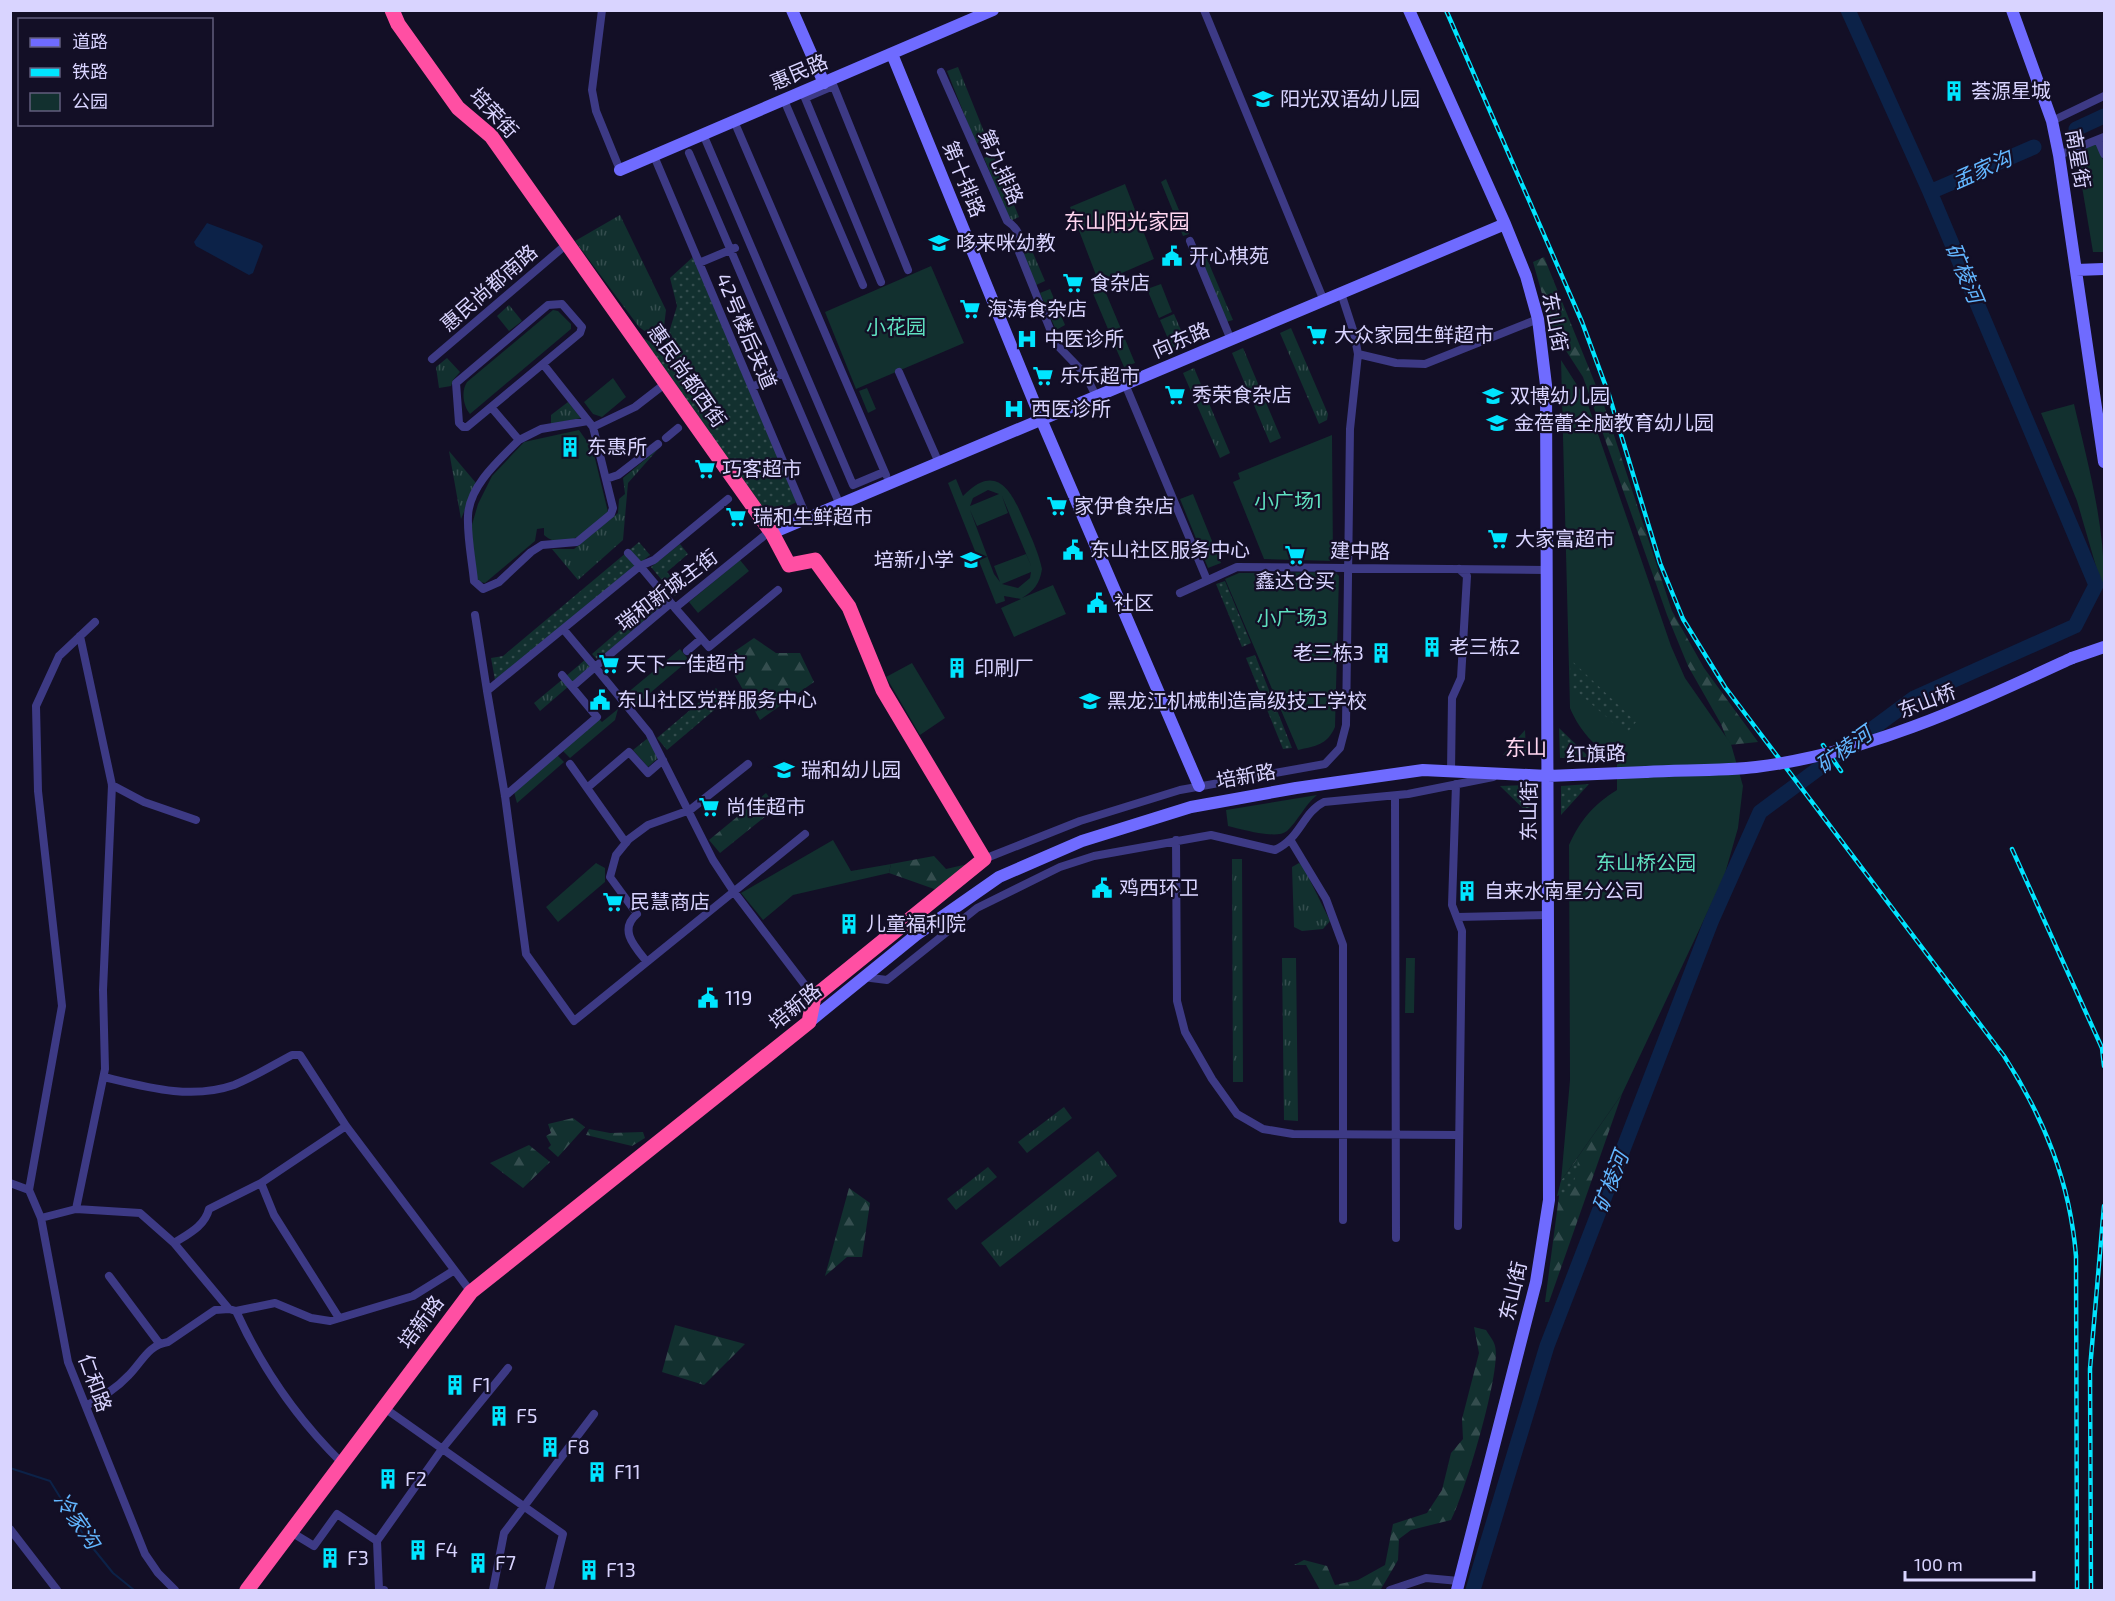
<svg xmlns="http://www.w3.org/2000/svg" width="2115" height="1601" viewBox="0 0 2115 1601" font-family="'Exo 2','Noto Sans SC',sans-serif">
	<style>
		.grass { fill: url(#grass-tufts) }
		.forest { fill: url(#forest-firs) }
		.park { fill: #12302f; fill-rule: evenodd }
		.garden { fill: url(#garden-dots) }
		.water { fill: #0c2248 }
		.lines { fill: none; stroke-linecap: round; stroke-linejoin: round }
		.stream { stroke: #0c2248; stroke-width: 2 }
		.river { stroke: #0c2248; stroke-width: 15 }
		.street { stroke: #3d3a85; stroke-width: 8 }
		.secondary { stroke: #6f6bff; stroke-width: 12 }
		.highway { stroke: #ff4fa3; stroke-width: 15 }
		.rail-casing { stroke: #00e5ff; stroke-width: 4.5 }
		.rail { stroke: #130f26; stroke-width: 2; stroke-dasharray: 7; stroke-linecap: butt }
		.secondary-bridge { stroke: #6f6bff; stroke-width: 12 }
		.labels { text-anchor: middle; stroke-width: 4.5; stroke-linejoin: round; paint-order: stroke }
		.street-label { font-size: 20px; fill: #d9d4ff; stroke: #130f26 }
		.poi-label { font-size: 20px; fill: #d9d4ff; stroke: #130f26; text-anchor: start }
		.park-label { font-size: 20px; fill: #5fe0c0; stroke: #130f26 }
		.water-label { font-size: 21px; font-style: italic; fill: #62b6ff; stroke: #130f26 }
		.neighbourhood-label { font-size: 21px; fill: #ffd6f0; stroke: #130f26 }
	</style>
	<defs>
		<pattern id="grass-tufts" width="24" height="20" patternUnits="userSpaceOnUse" patternTransform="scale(1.5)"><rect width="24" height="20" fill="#12302f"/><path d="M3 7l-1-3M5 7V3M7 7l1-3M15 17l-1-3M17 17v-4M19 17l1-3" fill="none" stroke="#344d4e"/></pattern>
		<pattern id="forest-firs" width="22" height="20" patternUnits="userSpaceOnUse" patternTransform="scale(1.5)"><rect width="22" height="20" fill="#12302f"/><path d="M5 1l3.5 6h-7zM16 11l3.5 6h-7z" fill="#344d4e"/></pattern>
		<pattern id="garden-dots" width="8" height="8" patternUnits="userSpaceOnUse" patternTransform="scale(1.5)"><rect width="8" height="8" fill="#12302f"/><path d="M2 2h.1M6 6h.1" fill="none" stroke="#344d4e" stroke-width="1.8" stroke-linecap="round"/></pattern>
	</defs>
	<rect width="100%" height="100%" fill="#130f26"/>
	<!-- grass -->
	<path class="grass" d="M958 67 987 139 976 144 947 71Z
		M993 154 1019 217 1010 221 984 158Z
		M620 215 666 310 663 335 656 339 639 327 575 241Z
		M1201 245 1233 320 1226 322 1195 247Z
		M1030 246 1045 281 1036 285 1021 250Z
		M1050 289 1065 325 1056 330 1040 293Z
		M509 305 522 321 509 331 497 316Z
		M1174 314 1186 342 1172 348 1160 320Z
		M1291 328 1328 414 1327 420 1319 424 1280 333Z
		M1243 348 1281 438 1270 443 1232 353Z
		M447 358 460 372 453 380 451 386 439 388 436 367Z
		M1194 368 1230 453 1220 458 1183 373Z
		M568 402 581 418 551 424V415Z
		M659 448 628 483 623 540 578 580 552 549H574L618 513 619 499 625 494 623 478Z
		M449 451 476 483 461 519Z
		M586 659 592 666 572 683 566 676Z
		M563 679 569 686 540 711 534 703Z
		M618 709 615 720 570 758 562 750 599 719 602 722Z
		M648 738 658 758 648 767 633 750Z
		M557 755 564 762 517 803 514 792Z
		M1232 859H1242L1243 1082H1233Z
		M1299 863 1303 866 1330 921 1323 929 1302 931 1294 927 1292 867Z
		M1282 958H1296L1298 1121 1284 1120Z
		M1064 1107 1072 1118 1027 1153 1018 1142Z
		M1098 1151 1117 1176 1000 1267 981 1243Z
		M988 1167 997 1177 956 1210 947 1199Z"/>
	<!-- forest -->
	<path class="forest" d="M1544 257 1605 408 1672 611 1704 668 1758 742 1729 745 1721 724 1688 666 1667 615 1583 377 1552 329 1533 262Z
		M754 638 776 653H800L814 682 760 720 725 658Z
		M766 793 777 807 720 853 709 840Z
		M934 856 946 869 968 864 937 890 889 873 891 864Z
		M1622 1094 1549 1302H1545L1561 1181Z
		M573 1118 585 1127 558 1157 548 1148 551 1145 546 1136 551 1133 548 1124Z
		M589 1129 610 1133 643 1132 645 1138 632 1146 586 1135Z
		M529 1145 550 1162 523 1188 490 1163Z
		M849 1188 870 1203 862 1257H847L825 1276Z
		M675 1325 745 1344 704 1385 662 1372Z
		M1474 1327 1486 1330C1489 1335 1494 1341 1495 1346 1502 1370 1464 1496 1451 1520L1411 1530 1399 1539 1398 1560 1381 1589 1320 1590 1306 1565H1294L1304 1560 1327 1566 1335 1585 1358 1580 1385 1565 1393 1524 1427 1513 1442 1490 1451 1453 1463 1439 1462 1419 1479 1353Z"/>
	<!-- park -->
	<path class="park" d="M2098 143 2104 163V252H2093L2076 151Z
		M1166 179 1189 234 1183 236 1161 182Z
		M1125 184 1154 259 1099 283 1070 207Z
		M931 266 964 343 856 389 825 312Z
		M1161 284 1172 312 1159 318 1147 289Z
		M1103 286 1124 336 1113 341 1092 291Z
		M553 310 558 311 571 324V329L470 414C463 406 461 391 467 382Z
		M1125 339 1135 363 1124 367 1114 344Z
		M1561 360 1586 399 1671 646 1685 678 1731 744 1743 786 1738 828 1724 877 1622 1094 1561 1181 1570 1080 1569 845C1581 819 1593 805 1617 790V756C1597 753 1577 726 1570 708Z
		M613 378 626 397 602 417 593 414 584 402Z
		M867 388 876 409 868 413 859 391Z
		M2074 404C2088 464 2105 525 2104 586L2102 587 2077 501 2041 413Z
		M579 430 593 450 608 512C590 527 567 555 544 535V528L537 529 535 541 485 583 480 582 477 579 471 528 478 504 492 476 524 442Z
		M1332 435 1333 561 1264 559 1233 482 1240 479 1238 473Z
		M956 479 963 496C998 460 1013 494 1026 525 1032 539 1039 554 1042 569 1040 583 1034 591 1022 598L1053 585 1066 614 1014 637 1001 608 1021 599 1004 596 1005 601 996 604 948 483ZM988 490 999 494 970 506 973 498ZM1002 496 1032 568 1026 554 994 566 1000 582 994 574 970 510 977 526 1008 513ZM1031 572 1030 578 1018 588 1002 584Z
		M1193 494 1221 563 1208 568 1180 499Z
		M740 560 749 571 698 613 689 602Z
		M1335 572 1339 576 1335 727C1327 745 1316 746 1298 750L1225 579 1239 573Z
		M680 649 689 660 636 705 626 694Z
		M912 663 945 718 920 735 886 677Z
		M1317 795C1304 806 1298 821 1287 831 1277 840 1241 829 1228 826L1226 810Z
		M833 840 851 871 891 864 889 873 793 895 763 920 741 893Z
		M596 863 605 868V882L558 922 546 907Z
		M1406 958H1415L1414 1013H1405Z"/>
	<!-- garden -->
	<path class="garden" d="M694 256 797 502 771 514 765 513 643 338 664 349 677 306 670 278Z
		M639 542 650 555 495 680 491 658 503 656Z
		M680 544 688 554 667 572 682 590 675 596 651 567Z
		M1225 581 1251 643 1242 647 1216 584Z
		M659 596 665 603 598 660 592 654Z
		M1255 655 1292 748 1283 749 1246 658Z
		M1570 659 1636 722 1626 734 1572 687Z
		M716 688 726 700 667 750 657 738Z
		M1559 728 1589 757 1560 758Z
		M1525 730 1526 754 1503 755Z
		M1589 784 1561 815V786Z
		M1529 785 1530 815 1500 786Z
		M1578 1158C1577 1175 1575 1190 1557 1196L1561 1181Z"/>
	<!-- water -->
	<path class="water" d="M207 223 260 243 263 246 253 273 249 275 196 246 194 242Z"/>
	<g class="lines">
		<!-- stream -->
		<path class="stream" d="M10 1468 50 1481 88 1542 113 1573 134 1590"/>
		<!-- river -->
		<path class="river" d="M2076 129 2104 116
			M1930 192 2034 147
			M1473 1590 1547 1346 1711 922 1760 812 1914 698 2075 626 2096 585 1930 192 1848 10"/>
		<!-- street -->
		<path class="street" d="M602 10 592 90 596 111 620 170
			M1204 10 1324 301
			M941 72 1007 221C1018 228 1023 239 1019 252L1056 344 1085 374 1096 396
			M832 82 908 270
			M833 86 805 98 881 282
			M784 100 863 285
			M734 121 886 475
			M2052 121 2104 96
			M703 134 853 485 884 472
			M2098 140 2104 154
			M689 153 840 505
			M2059 155 2104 137
			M654 156 807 518
			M1190 241 1231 340
			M699 263 735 248
			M562 304 582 327 580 333 467 427H463L459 423 456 383 548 305Z
			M1358 354 1396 363 1425 364 1538 319
			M432 359 568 243
			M899 372 939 463
			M1125 384 1207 580
			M752 387 783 373
			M491 407 519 440 541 429 588 421
			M593 427 635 407 666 383
			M666 438 678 428
			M519 440C499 460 469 486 468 516 467 537 472 560 474 581L483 589 499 582 531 552 542 545 577 542 611 514 613 508 593 427 543 364
			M606 479 618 475 658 444
			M770 531 675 608 671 603 595 667 649 733 713 860 734 892 814 997
			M628 553 640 566 654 560 728 499
			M1180 593 1237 567 1546 570
			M671 603 640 566 487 691 505 796 526 954 574 1021 805 834
			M675 608 709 647 778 590
			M475 615 487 691
			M564 630 595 667 572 687
			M687 651 701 639
			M570 764 626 843
			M1451 772 1452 698 1461 678 1467 576 1459 569
			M1456 784 1452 905 1462 931 1458 1226
			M112 785 144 802 196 820
			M587 788 629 752 648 773 663 760
			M505 796 597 717 562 675
			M1395 796 1396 1238
			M1176 840 1177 1001 1185 1032 1212 1079 1237 1114 1263 1129 1293 1134 1459 1135
			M1291 841 1326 899 1343 945V1220
			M984 859 1080 821 1180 790 1325 764 1340 748 1346 725 1350 429 1358 354 1354 333 1341 293
			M1457 917 1549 915
			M647 962C635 947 618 930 637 914L610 877 616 855 629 839 648 825 690 810 748 764
			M863 977 887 980 977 908 1060 867 1094 856 1211 835 1275 850C1301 838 1302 813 1324 802L1408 794 1493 777
			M104 1077C146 1087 191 1100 234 1085 254 1077 273 1065 292 1055H300L346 1126 471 1292
			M10 1183 29 1190 41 1218 68 1362 145 1554 158 1573 175 1590
			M261 1183 274 1215 339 1318
			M29 1190 62 1006 38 791 36 706 59 656 95 622
			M76 1209 140 1213 174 1243 229 1309 236 1311 275 1303 311 1318 330 1321 413 1296 453 1271
			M41 1218 76 1209 105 1069 103 990 112 785 80 636
			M174 1243C188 1234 205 1226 209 1209L261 1183 346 1126
			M109 1276 159 1343
			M236 1311C262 1368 297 1419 342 1463
			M86 1406C102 1397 116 1389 129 1375 142 1362 148 1345 168 1342L215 1310 229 1309
			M383 1407 563 1534 549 1590
			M10 1529 57 1590
			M291 1532 314 1546 337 1514 377 1541
			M384 1590 379 1589 377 1541 442 1449 508 1368
			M493 1590 504 1533 594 1414
			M1390 1590 1426 1578 1459 1581"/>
		<!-- secondary -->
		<path class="secondary" d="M792 10 824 83
			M1409 10 1505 224 1526 276 1538 319 1546 385 1549 1200 1536 1282 1457 1590
			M2012 10 2052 121 2059 155 2104 462
			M892 54 1041 419 1199 786
			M620 170 993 10
			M2076 270 2104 269
			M772 533 1505 224
			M2072 658 2104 647
			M809 1022 916 935 999 877 1082 841 1191 807 1296 788 1423 770 1548 776 1646 772"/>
		<!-- highway -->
		<path class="highway" d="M247 1590 471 1292 809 1022 814 997 984 859 883 690 849 607 815 560 789 565 772 533 491 136 458 108 398 24 392 10"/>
		<!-- rail casing -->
		<g class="rail-casing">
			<path id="rail" d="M1446 10 1582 322 1609 395 1660 563 1683 619 1725 687 2004 1056C2044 1118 2070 1182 2076 1256L2077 1590
				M1823 745 1841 771
				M2012 849 2102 1048 2104 1066
				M2091 1590 2090 1369 2104 1206"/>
		</g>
		<!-- rail -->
		<use href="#rail" class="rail"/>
		<!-- secondary-bridge -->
		<path class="secondary-bridge" d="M1646 772C1682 770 1720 771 1756 767 1869 753 1970 705 2072 658"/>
	</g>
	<!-- icons -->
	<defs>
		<g id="building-bare" transform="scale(1.62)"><path d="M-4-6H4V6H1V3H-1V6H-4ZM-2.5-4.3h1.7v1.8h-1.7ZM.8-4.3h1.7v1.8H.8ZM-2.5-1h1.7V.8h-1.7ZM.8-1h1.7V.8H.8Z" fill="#00e5ff" stroke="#130f26" stroke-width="2.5" paint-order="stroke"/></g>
		<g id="school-bare" transform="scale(1.62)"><path d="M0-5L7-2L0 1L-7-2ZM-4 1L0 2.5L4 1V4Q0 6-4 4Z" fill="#00e5ff" stroke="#130f26" stroke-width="2.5" paint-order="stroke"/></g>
		<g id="civic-bare" transform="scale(1.62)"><path d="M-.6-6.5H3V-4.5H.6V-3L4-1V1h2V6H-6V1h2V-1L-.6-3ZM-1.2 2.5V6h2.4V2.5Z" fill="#00e5ff" stroke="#130f26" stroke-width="2.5" paint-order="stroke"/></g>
		<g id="supermarket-bare" transform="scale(1.62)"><path d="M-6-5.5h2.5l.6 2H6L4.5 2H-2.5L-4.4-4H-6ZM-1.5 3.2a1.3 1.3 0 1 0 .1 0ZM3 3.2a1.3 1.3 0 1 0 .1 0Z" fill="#00e5ff" stroke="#130f26" stroke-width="2.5" paint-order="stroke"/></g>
		<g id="hospital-bare" transform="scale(1.62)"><path d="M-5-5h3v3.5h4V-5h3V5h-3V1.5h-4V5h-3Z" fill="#00e5ff" stroke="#130f26" stroke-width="2.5" paint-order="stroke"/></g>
		<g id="university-bare" transform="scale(1.62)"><path d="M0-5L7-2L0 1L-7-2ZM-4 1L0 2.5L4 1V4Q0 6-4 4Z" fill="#00e5ff" stroke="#130f26" stroke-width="2.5" paint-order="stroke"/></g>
	</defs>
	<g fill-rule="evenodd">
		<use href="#building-bare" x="1954" y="91"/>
		<use href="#school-bare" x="1263" y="99"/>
		<use href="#school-bare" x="939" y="243"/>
		<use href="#civic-bare" x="1172" y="256"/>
		<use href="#supermarket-bare" x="1073" y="283"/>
		<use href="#supermarket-bare" x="970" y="309"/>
		<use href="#supermarket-bare" x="1317" y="335"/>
		<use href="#hospital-bare" x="1027" y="339"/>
		<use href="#supermarket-bare" x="1043" y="376"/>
		<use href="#supermarket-bare" x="1175" y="395"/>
		<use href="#school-bare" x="1493" y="396"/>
		<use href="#hospital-bare" x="1014" y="409"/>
		<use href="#school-bare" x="1497" y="423"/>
		<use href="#building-bare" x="570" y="447"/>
		<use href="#supermarket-bare" x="705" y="469"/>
		<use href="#supermarket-bare" x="1057" y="506"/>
		<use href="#supermarket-bare" x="736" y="517"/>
		<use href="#supermarket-bare" x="1498" y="539"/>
		<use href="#civic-bare" x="1073" y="550"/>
		<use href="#supermarket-bare" x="1295" y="555"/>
		<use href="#school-bare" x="971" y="560"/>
		<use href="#civic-bare" x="1097" y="603"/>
		<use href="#building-bare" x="1432" y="647"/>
		<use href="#building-bare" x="1381" y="653"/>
		<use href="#supermarket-bare" x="609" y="664"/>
		<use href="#building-bare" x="957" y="668"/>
		<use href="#civic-bare" x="600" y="700"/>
		<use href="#university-bare" x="1090" y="701"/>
		<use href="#school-bare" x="784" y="770"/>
		<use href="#supermarket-bare" x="709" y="807"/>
		<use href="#civic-bare" x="1102" y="888"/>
		<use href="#building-bare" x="1467" y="891"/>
		<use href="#supermarket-bare" x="613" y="902"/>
		<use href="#building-bare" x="849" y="924"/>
		<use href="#civic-bare" x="708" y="998"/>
		<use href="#building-bare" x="455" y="1385"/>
		<use href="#building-bare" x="499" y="1416"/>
		<use href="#building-bare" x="550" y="1447"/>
		<use href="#building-bare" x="597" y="1472"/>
		<use href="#building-bare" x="388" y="1479"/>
		<use href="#building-bare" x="418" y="1550"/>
		<use href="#building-bare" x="330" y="1558"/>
		<use href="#building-bare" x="478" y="1563"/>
		<use href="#building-bare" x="589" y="1570"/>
	</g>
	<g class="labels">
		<!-- street labels -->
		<g class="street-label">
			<text transform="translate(799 72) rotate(-23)" y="7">惠民路</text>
			<text transform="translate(494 113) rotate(47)" y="7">培荣街</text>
			<text transform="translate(2078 159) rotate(80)" y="7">南星街</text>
			<text transform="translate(1001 167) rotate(66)" y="7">第九排路</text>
			<text transform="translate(964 179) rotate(68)" y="7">第十排路</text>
			<text transform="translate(489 288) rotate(-41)" y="7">惠民尚都南路</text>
			<text transform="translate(1555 322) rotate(79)" y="7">东山街</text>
			<text transform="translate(746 331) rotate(67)" y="7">42号楼后夹道</text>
			<text transform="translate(1181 340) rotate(-23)" y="7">向东路</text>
			<text transform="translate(687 376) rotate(55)" y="7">惠民尚都西街</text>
			<text transform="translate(1360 551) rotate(1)" y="7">建中路</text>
			<text transform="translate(667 590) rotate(-37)" y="7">瑞和新城主街</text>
			<text transform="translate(1927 701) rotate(-21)" y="7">东山桥</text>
			<text transform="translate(1596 754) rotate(-2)" y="7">红旗路</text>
			<text transform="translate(1246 776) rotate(-10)" y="7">培新路</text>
			<text transform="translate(1529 811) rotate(-90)" y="7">东山街</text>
			<text transform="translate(795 1006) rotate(-39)" y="7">培新路</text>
			<text transform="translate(1513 1291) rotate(-77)" y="7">东山街</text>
			<text transform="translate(421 1322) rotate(-53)" y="7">培新路</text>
			<text transform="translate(95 1383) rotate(70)" y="7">仁和路</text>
		</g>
		<!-- poi labels -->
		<g class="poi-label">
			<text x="1971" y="98">荟源星城</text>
			<text x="1280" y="106">阳光双语幼儿园</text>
			<text x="956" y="250">哆来咪幼教</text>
			<text x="1189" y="263">开心棋苑</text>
			<text x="1090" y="290">食杂店</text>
			<text x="987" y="316">海涛食杂店</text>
			<text x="1334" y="342">大众家园生鲜超市</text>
			<text x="1044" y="346">中医诊所</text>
			<text x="1060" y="383">乐乐超市</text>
			<text x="1192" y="402">秀荣食杂店</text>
			<text x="1510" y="403">双博幼儿园</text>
			<text x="1031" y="416">西医诊所</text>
			<text x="1514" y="430">金蓓蕾全脑教育幼儿园</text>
			<text x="587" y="454">东惠所</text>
			<text x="722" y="476">巧客超市</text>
			<text x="1074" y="513">家伊食杂店</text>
			<text x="753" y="524">瑞和生鲜超市</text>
			<text x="1515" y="546">大家富超市</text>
			<text x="1090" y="557">东山社区服务中心</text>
			<text x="954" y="567" text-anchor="end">培新小学</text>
			<text x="1295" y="588" text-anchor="middle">鑫达仓买</text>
			<text x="1114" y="610">社区</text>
			<text x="1449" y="654">老三栋2</text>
			<text x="1364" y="660" text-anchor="end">老三栋3</text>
			<text x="626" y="671">天下一佳超市</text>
			<text x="974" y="675">印刷厂</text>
			<text x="617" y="707">东山社区党群服务中心</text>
			<text x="1107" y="708">黑龙江机械制造高级技工学校</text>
			<text x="801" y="777">瑞和幼儿园</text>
			<text x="726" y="814">尚佳超市</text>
			<text x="1119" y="895">鸡西环卫</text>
			<text x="1484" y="898">自来水南星分公司</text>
			<text x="630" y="909">民慧商店</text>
			<text x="866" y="931">儿童福利院</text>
			<text x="725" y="1005">119</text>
			<text x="472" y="1392">F1</text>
			<text x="516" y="1423">F5</text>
			<text x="567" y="1454">F8</text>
			<text x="614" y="1479">F11</text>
			<text x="405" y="1486">F2</text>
			<text x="435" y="1557">F4</text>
			<text x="347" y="1565">F3</text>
			<text x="495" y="1570">F7</text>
			<text x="606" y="1577">F13</text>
		</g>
		<!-- park labels -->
		<g class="park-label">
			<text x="896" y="334">小花园</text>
			<text x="1288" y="508">小广场1</text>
			<text x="1292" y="625">小广场3</text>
			<text x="1646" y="870">东山桥公园</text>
		</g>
		<!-- water labels -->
		<g class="water-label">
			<text transform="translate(1982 170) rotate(-24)" y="7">孟家沟</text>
			<text transform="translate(1964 273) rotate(67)" y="7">矿棱河</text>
			<text transform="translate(1844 750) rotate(-36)" y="7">矿棱河</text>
			<text transform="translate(1611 1182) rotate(-69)" y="7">矿棱河</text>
			<text transform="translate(77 1521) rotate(55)" y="7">冷家沟</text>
		</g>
		<!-- neighbourhood labels -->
		<g class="neighbourhood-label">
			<text x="1127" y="229">东山阳光家园</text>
			<text x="1526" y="755">东山</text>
		</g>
	</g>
	<!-- border -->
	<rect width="2115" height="1601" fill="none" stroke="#d9d4ff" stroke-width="24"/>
	<!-- legend -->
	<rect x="18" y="18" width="195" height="108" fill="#130f26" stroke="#625e7d" stroke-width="1.5"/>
	<rect x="30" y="38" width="30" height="9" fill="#6f6bff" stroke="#625e7d" stroke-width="1.5"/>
	<text x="72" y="48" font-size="18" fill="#d9d4ff">道路</text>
	<rect x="30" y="68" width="30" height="9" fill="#00e5ff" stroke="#625e7d" stroke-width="1.5"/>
	<text x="72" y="78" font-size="18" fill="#d9d4ff">铁路</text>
	<rect x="30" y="93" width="30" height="18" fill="#12302f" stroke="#625e7d" stroke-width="1.5"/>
	<text x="72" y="108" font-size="18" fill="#d9d4ff">公园</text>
	<!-- scale -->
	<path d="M1905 1571v9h129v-9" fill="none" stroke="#d9d4ff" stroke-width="3"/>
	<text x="1914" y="1571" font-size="18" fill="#d9d4ff" stroke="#130f26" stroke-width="4.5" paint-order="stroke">100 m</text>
</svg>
